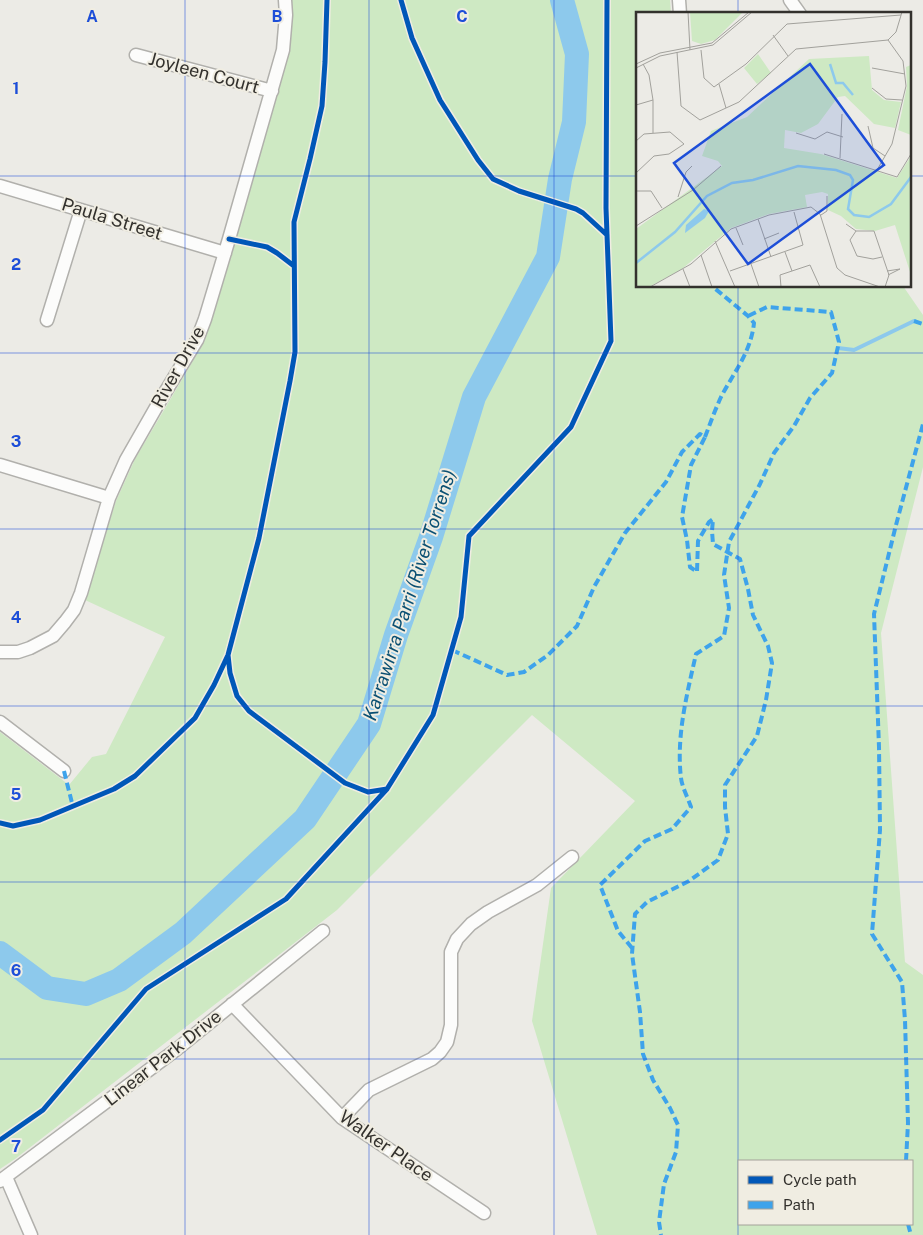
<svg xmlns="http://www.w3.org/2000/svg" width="923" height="1235" viewBox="0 0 923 1235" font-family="'Public Sans',sans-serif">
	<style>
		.green { fill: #cee9c3; fill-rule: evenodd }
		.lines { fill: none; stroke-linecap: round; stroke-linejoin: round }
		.stream { stroke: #8dc9ec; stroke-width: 4 }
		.river { stroke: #8dc9ec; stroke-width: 24 }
		.minor-casing { stroke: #b1b0ac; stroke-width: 15 }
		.minor { stroke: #fcfcfb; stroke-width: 12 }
		.quiet { stroke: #3ea3eb; stroke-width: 4; stroke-dasharray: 8 4; stroke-linecap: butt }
		.cycleway-casing { stroke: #f0ede2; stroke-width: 8 }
		.cycleway { stroke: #0057b8; stroke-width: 5 }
		.grid { fill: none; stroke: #1d4ed8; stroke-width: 1; stroke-opacity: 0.55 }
		.labels { text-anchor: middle; stroke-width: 4; stroke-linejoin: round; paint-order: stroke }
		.street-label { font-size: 18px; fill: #33312d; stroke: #f0ede2 }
		.water-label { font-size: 19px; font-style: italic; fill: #0b5073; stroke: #f0ede2 }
		.inset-river { fill: none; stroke: #8dc9ec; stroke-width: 2.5 }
		.inset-road { fill: none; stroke: #a2a19c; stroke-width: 1 }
		.view { fill: #1d4ed8; fill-opacity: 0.15; stroke: #1d4ed8; stroke-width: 2.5 }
		.inset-edge { fill: none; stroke: #33312d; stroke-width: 2.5 }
		.grid-label { font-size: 16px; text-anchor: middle; font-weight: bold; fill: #1d4ed8; stroke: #f0ede2; stroke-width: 4; stroke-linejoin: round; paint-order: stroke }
	</style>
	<rect width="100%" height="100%" fill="#ecebe6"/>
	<!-- green -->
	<path class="green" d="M290 0H670L671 14H637V286H903L923 315V467L881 633 905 962 923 975V1235H597L532 1021 551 888 635 801 532 715 337 910 15 1159 0 1169V732L69 785 92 757 106 754 165 637 85 600 116 501 135 459 203 344 212 318ZM739 1161H912V1224H739Z"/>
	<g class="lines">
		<!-- stream -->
		<path class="stream" d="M838 348 854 350 914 321"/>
		<!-- river -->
		<path class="river" d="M0 953 47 988 86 994 119 980 183 933 305 819 369 724 396 635 431 537 474 397 548 257 560 179 574 122 577 54 562 0"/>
		<!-- minor casing -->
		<g class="minor-casing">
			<path id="minor" d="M679 0 680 14
				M790 0 800 14
				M136 55 272 91
				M0 186 225 253
				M47 320 81 210
				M0 465 109 498
				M0 652H18L30 648 53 636 65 622 74 610 81 593 109 498 126 460 158 404 197 340 205 319 229 239 283 50 286 15 285 0
				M0 722 64 771
				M232 1004 342 1118 484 1213
				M342 1118 369 1090 432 1059 440 1052 447 1042 451 1025V952L457 939 471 924 488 912 537 885 572 857
				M6 1177 31 1235
				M0 1181 177 1049 323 931"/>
		</g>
		<!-- minor -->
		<use href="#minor" class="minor"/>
		<!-- quiet -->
		<path class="quiet" d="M914 321 923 324
			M705 437C710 424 715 410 721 397 734 372 751 352 754 323L748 316 712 286
			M452 650 507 675 524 672 548 655 577 626 594 587 625 533 666 482 682 452 700 434 705 437 691 465 682 517 687 540 690 567 697 572 698 541 709 522 713 519 712 531 713 544 740 559 748 589 753 615 768 646 772 663 766 700 757 736 725 785V807L728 834 718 860 689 881 647 902 635 914 632 954 640 1012 643 1054 653 1080 670 1108 678 1125 676 1152 664 1184 659 1222 661 1235
			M64 771 73 807
			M632 948 618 931 600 885 645 841 672 829 691 807C688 798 682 787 681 778 676 736 687 694 696 654L724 636 729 608 724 575 729 542 760 484 774 453 794 426 810 398 832 373 839 342 831 312 767 307 748 316
			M906 1161 908 1123 905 1020 902 982 872 934 880 830 879 747 874 614 896 525 923 424
			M908 1224 911 1235"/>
		<!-- cycleway casing -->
		<g class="cycleway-casing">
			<path id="cycleway" d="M401 0 412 38 440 100 478 160 493 179 519 191 576 209 583 213 607 235
				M229 239 267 247 277 253 294 266
				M228 655 230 673 237 696 249 711 345 783 368 792 387 789
				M0 823 13 826 40 820 114 789 135 776 195 718 214 685 228 655 259 538 290 381 295 352 294 222 310 159 322 106 325 62 327 0
				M0 1140 43 1110 146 989 286 899 387 789 433 715 461 617 469 536 571 427 611 341 606 208 607 0"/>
		</g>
		<!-- cycleway -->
		<use href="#cycleway" class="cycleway"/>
	</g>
	<!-- grid -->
	<path class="grid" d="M185 0V1235M369 0V1235M554 0V1235M738 0V14M0 176H637M909 176H923M738 286V1235M0 353H923M0 529H923M0 706H923M0 882H923M0 1059H923"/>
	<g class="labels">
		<!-- street labels -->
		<g class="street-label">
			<text transform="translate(204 73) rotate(15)" y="6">Joyleen Court</text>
			<text transform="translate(112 219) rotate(17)" y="6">Paula Street</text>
			<text transform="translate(178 367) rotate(-61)" y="6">River Drive</text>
			<text transform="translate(163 1058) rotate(-38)" y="6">Linear Park Drive</text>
			<text transform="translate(386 1146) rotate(35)" y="6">Walker Place</text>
		</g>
		<!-- water labels -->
		<g class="water-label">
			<text transform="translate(409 595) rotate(-72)" y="7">Karrawirra Parri (River Torrens)</text>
		</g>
	</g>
	<!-- overview -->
	<g transform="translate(636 12)">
		<rect width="275" height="275" fill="#ecebe6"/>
		<path d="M54 0H107L79 28 65 32 56 29ZM122 42 135 61 121 72 108 56ZM233 44 236 78 248 88 265 90 259 116 238 112 209 84 202 85 182 112 165 121 149 118 148 136 185 142 261 166 275 144V263L259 213 239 219 220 217 205 204 192 198V182L186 180 169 183 171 195 133 202 95 216 46 257 13 275H0V217L86 154 82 149 66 144 75 119 111 105 173 47ZM275 53V123L262 118 271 74 270 55Z" fill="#cee9c3"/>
		<path d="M68 197 73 199 69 206 49 221 50 213Z" fill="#8dc9ec"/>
		<path class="inset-river" d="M194 52 200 71H207L217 83M0 251 39 220 71 184 96 171 117 168 162 154 200 158 214 163 217 168 212 197 218 203 233 205 255 192 275 165"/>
		<path class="inset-road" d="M52 0 54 38M137 23 152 44M65 38 68 66 78 75 110 52 151 12 265 3M41 40 45 94 64 108 103 90 160 37 252 28 260 20 266 0M0 52 24 41 76 31 113 0M7 52 13 63 17 88V121M0 56 24 44 77 33 116 0M236 56 269 62M83 72 90 96M236 76 250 87 266 88M0 93 17 88M232 114 237 136 249 144M160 121 179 127 191 120 207 125M0 129 8 122 34 120 48 132 33 142 18 144 0 161M188 142 261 165 275 142M204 146 206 102M241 158 256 132 270 74 267 49 252 28M0 179H15L26 196M42 185 50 160 56 154M185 203 191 199V184M122 207 135 245M210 212 220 219H238L253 263 249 275M0 214 57 178 85 154M100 216 107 233M220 219 214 228 221 244 237 247 246 245M128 227 143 221M79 229 99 275M149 240 156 259M65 243 76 275M115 252 123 275M47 257 54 275M94 259 167 233 158 200M251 259 264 257 252 263M14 275 55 252 95 217 133 203 175 195 184 202 201 256 209 263 244 275M145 275 144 263 174 253 184 275"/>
		<path class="view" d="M174 52 248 153 112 252 38 151Z"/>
		<rect width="275" height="275" class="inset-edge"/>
	</g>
	<g class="grid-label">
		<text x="92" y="22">A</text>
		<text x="277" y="22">B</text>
		<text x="462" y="22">C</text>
		<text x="16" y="94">1</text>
		<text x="16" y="270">2</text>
		<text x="16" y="447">3</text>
		<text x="16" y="623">4</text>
		<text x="16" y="800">5</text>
		<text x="16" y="976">6</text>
		<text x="16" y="1152">7</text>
	</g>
	<!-- legend -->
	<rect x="738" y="1160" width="175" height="65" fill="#f0ede2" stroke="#a4a29a"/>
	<rect x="748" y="1176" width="25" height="8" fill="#0057b8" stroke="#a4a29a"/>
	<text x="783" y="1185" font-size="15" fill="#33312d">Cycle path</text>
	<rect x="748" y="1201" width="25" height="8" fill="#3ea3eb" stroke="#a4a29a"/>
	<text x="783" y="1210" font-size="15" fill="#33312d">Path</text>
</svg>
